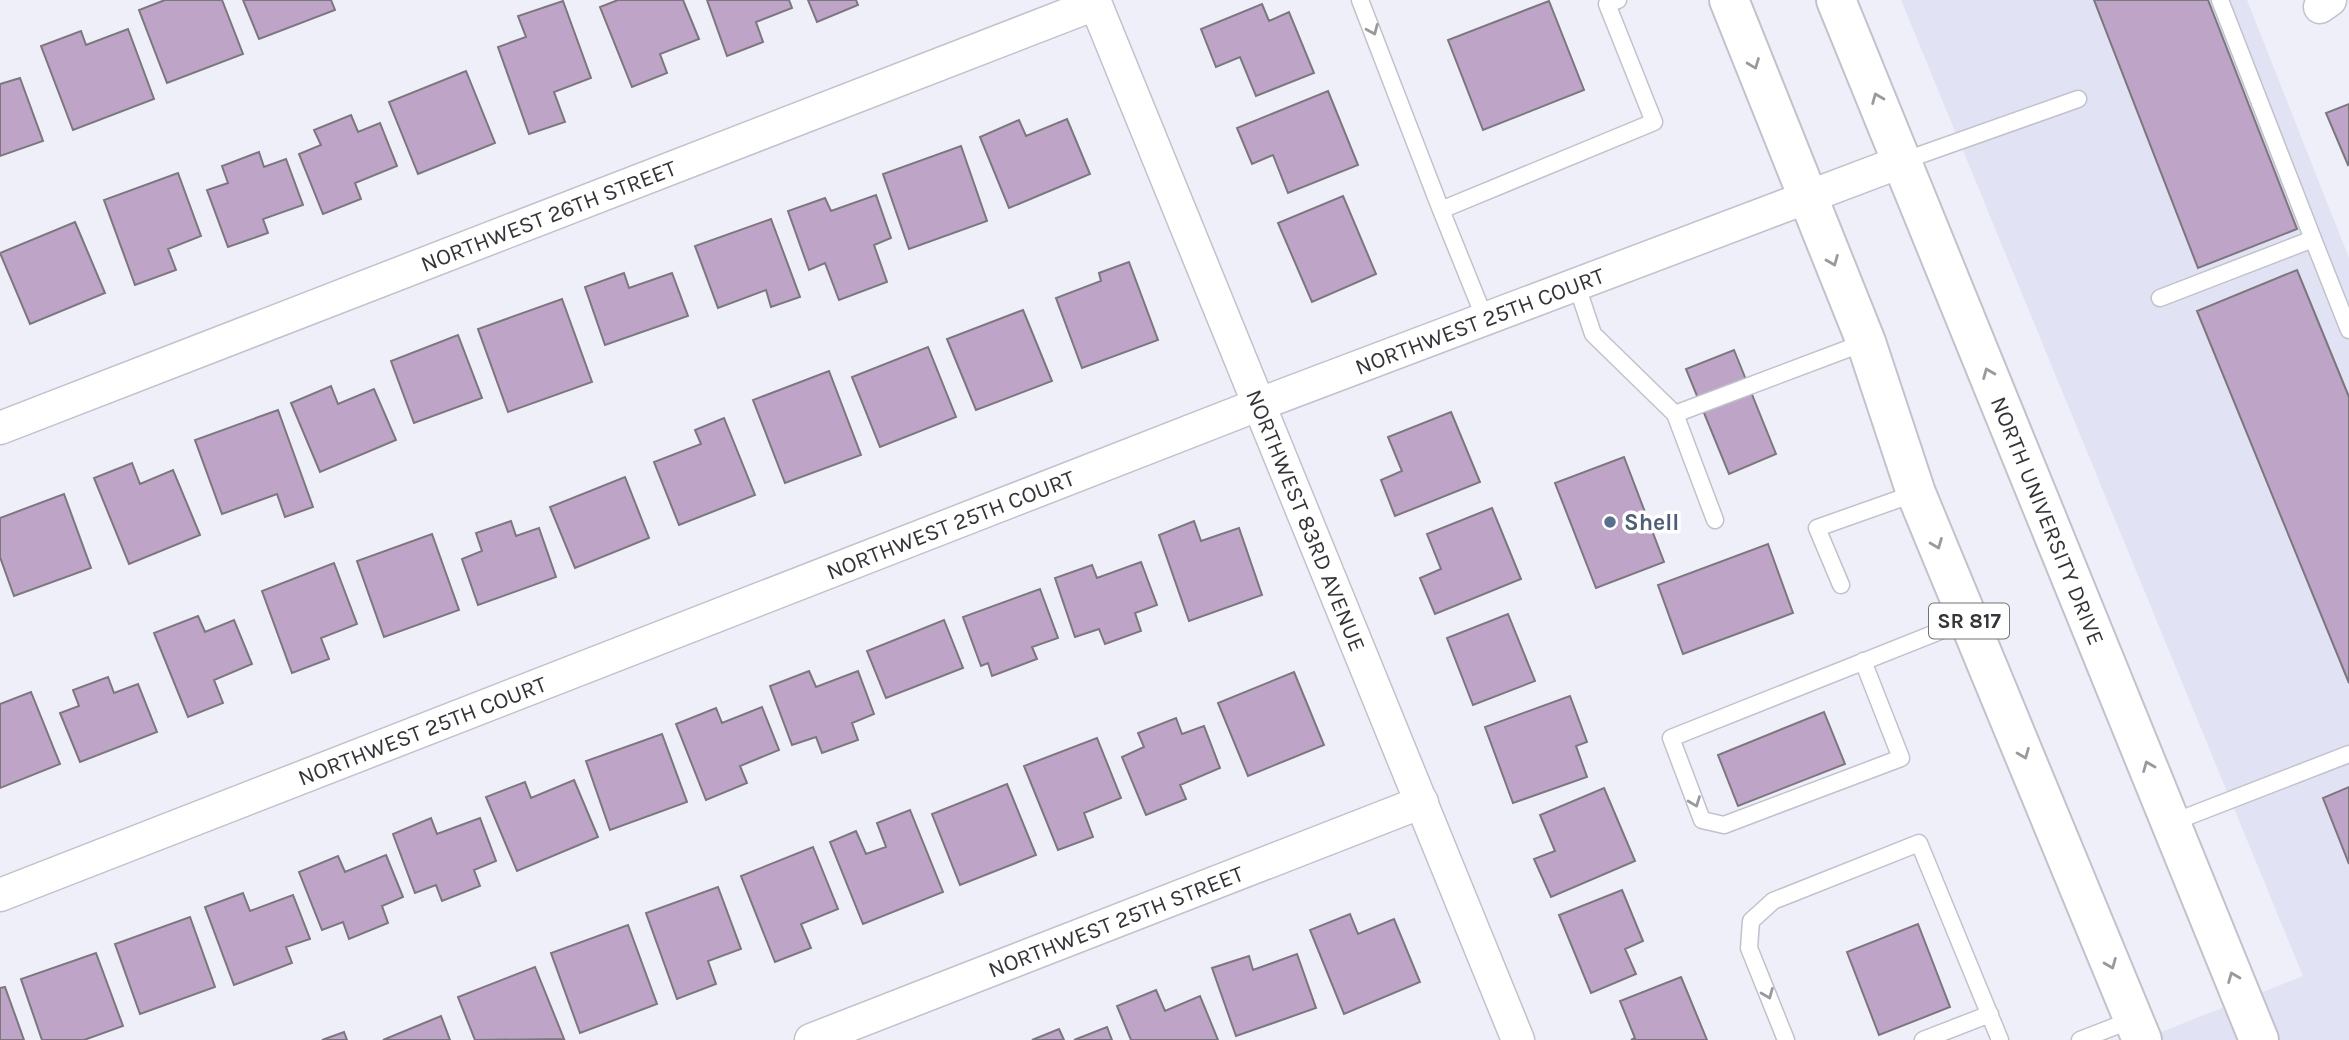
<svg xmlns="http://www.w3.org/2000/svg" width="2349" height="1040" viewBox="0 0 2349 1040" font-family="Karla,sans-serif">
	<style>
		.built { fill: #e1e2f3 }
		.building { fill: #bea5c7; stroke: #7c777e; stroke-width: 2 }
		.lines { fill: none; stroke-linecap: round; stroke-linejoin: round }
		.lane-casing { stroke: #c1c2cb; stroke-width: 19 }
		.street-casing { stroke: #c1c2cb; stroke-width: 35 }
		.primary-casing { stroke: #c1c2cb; stroke-width: 42 }
		.lane { stroke: #fff; stroke-width: 16 }
		.street { stroke: #fff; stroke-width: 32 }
		.primary { stroke: #fff; stroke-width: 38 }
		.oneway { stroke: #9a9a9c }
		.service-dot { fill: #5c6f8a; stroke: #fff; stroke-width: 2.5 }
		.labels { text-anchor: middle; stroke-width: 7; stroke-linejoin: round; paint-order: stroke }
		.shield { fill: #fff; stroke: #717274; stroke-width: 2 }
		.shield-label { font-size: 21px; font-weight: bold; fill: #343538 }
		.street-label { font-size: 23px; fill: #343538; stroke: #fff }
		.service-label { font-size: 23px; font-weight: bold; fill: #4e5e75; stroke: #fff; text-anchor: start }
	</style>
	<rect width="100%" height="100%" fill="#efeff9"/>
	<!-- built -->
	<path class="built" d="M1901 0H2247L2349 258V1040H2141L2303 976Z"/>
	<!-- building -->
	<path class="building" d="M165 0H222L243 54 167 83 139 10Z
		M243 0H331L335 10 259 39Z
		M618 0H683L699 39 660 54 667 73 632 87 600 7Z
		M707 0H789L792 8 756 22 763 42 727 56Z
		M808 0H856L858 5 817 22Z
		M2094 0H2208L2297 229 2198 268Z
		M563 1 591 78 554 92 565 122 529 134 498 47 526 37 518 16Z
		M1549 1 1584 90 1483 130 1448 40Z
		M1262 4 1269 21 1289 12 1314 73 1256 96 1240 57 1216 67 1201 29Z
		M128 29 154 99 73 130 41 46 81 31 86 45Z
		M466 71 495 143 418 174 389 102Z
		M20 78 43 141 0 156V84Z
		M1328 91 1358 165 1288 193 1273 155 1252 164 1237 128Z
		M2349 104V164L2348 165 2326 113Z
		M351 115 358 132 380 123 397 166 355 183 361 199 323 214 299 154 321 145 314 130Z
		M1067 119 1090 174 1009 208 980 137 1019 120 1026 136Z
		M961 146 987 221 909 249 883 174Z
		M259 152 264 167 286 159 303 205 263 219 268 233 228 247 207 190 228 183 222 166Z
		M178 173 201 236 168 249 176 270 135 285 104 200Z
		M876 195 891 238 874 245 887 282 839 300 825 263 809 270 788 211 825 198 831 211Z
		M1343 196 1376 274 1312 302 1278 223Z
		M771 219 800 297 771 307 766 290 718 308 695 246Z
		M75 222 105 293 30 324 0 253Z
		M1129 262 1158 340 1082 368 1056 298 1101 281 1099 273Z
		M2297 270 2349 397V683L2197 311Z
		M624 273 629 288 672 273 688 316 605 345 585 287Z
		M562 299 592 382 508 412 478 329Z
		M1023 310 1052 381 976 410 947 339Z
		M458 335 482 398 414 423 391 361Z
		M928 347 956 417 880 447 852 377Z
		M1734 350 1776 454 1729 474 1686 369Z
		M829 371 861 455 785 483 753 400Z
		M331 386 338 404 374 389 396 440 320 472 291 403Z
		M278 410 313 507 285 517 277 494 222 514 195 440Z
		M1451 412 1480 482 1395 516 1381 480 1402 471 1388 437Z
		M724 418 755 495 679 525 654 462 701 444 695 430Z
		M1624 457 1664 562 1596 588 1555 483Z
		M132 463 140 484 173 470 200 535 129 564 94 478Z
		M625 477 649 538 575 568 550 507Z
		M64 494 91 568 14 596 0 557V518Z
		M1492 508 1521 579 1435 614 1420 578 1441 569 1427 534Z
		M511 521 516 536 539 528 556 577 478 605 462 559 482 551 476 533Z
		M1194 521 1201 541 1239 528 1262 595 1189 621 1159 535Z
		M432 534 459 610 384 637 357 561Z
		M1768 544 1793 613 1683 654 1658 585Z
		M1141 562 1157 605 1135 613 1141 631 1105 644 1099 629 1075 637 1055 578 1092 565 1097 578Z
		M334 563 357 624 321 638 329 659 292 673 262 591Z
		M1040 589 1058 638 1032 647 1037 659 992 676 988 663 981 666 963 617Z
		M1508 614 1535 681 1473 705 1447 638Z
		M198 616 205 632 234 620 252 664 214 680 223 703 188 717 154 633Z
		M944 620 963 668 886 698 867 651Z
		M809 671 816 687 858 671 874 714 852 723 858 740 822 753 816 737 792 745 770 686Z
		M1294 672 1324 745 1248 776 1218 703Z
		M108 677 114 693 138 684 157 732 80 762 60 713 79 706 73 690Z
		M31 692 60 764 0 788V704Z
		M1570 696 1587 742 1576 746 1587 777 1513 803 1485 727Z
		M762 707 779 750 740 766 747 783 706 800 676 724 716 708 722 723Z
		M1824 712 1845 764 1738 806 1718 755Z
		M1176 718 1182 734 1204 726 1220 768 1180 785 1186 799 1146 815 1122 757 1144 747 1138 733Z
		M662 734 687 802 610 830 586 761Z
		M1097 738 1121 798 1084 813 1093 837 1058 850 1024 766Z
		M574 780 598 837 517 871 486 797 525 782 531 798Z
		M1007 784 1036 855 960 885 932 814Z
		M2349 787V864L2323 798Z
		M1604 788 1635 861 1551 897 1534 859 1555 851 1540 815Z
		M910 810 943 892 863 924 830 842 856 831 866 854 886 847 877 823Z
		M431 818 437 834 480 818 496 861 474 870 480 886 442 901 436 885 415 893 393 834Z
		M813 847 838 909 801 924 811 948 775 962 741 876Z
		M386 855 403 897 382 906 388 923 349 939 343 922 322 930 299 872 338 856 345 872Z
		M718 887 741 949 708 961 716 984 677 999 646 913Z
		M1622 890 1643 941 1625 949 1636 974 1591 993 1559 915Z
		M243 893 250 911 293 895 310 939 286 947 292 963 234 985 205 907Z
		M1350 914 1358 934 1394 919 1420 982 1344 1014 1310 930Z
		M190 917 215 987 140 1014 115 944Z
		M1918 924 1950 1007 1879 1035 1847 952Z
		M628 925 657 1004 580 1033 551 953Z
		M96 953 123 1026 84 1040H42L21 979Z
		M1297 954 1316 1008 1236 1036 1212 968 1249 956 1253 970Z
		M535 967 564 1039 475 1040 458 997Z
		M1681 977 1707 1040H1631L1635 1038 1620 1001Z
		M5 987 24 1040H0V988Z
		M1156 990 1165 1011 1200 996 1218 1040H1131L1117 1006Z
		M441 1016 450 1040H383Z
		M1107 1027 1112 1040H1074Z
		M1059 1029 1064 1040H1032Z
		M344 1032 347 1040H322Z"/>
	<g class="lines">
		<!-- lane casing -->
		<g class="lane-casing">
			<path id="lane" d="M1360 0 1441 210 1654 122 1607 4 1618 0
				M2220 0 2313 239
				M1903 161 2078 99
				M1441 210 1485 319
				M1577 286 1593 334 1675 414 1866 342
				M2160 298 2313 239 2349 330
				M1675 414 1715 520
				M1841 585 1817 528 1916 493
				M1863 661 1901 758 1724 825 1702 820 1671 738 1968 620
				M2171 823 2349 754
				M1786 1040 1749 948 1751 921 1773 901 1919 843 2000 1040
				M1923 1040 1990 1014
				M2080 1040 2134 1019"/>
		</g>
		<!-- street casing -->
		<g class="street-casing">
			<g id="street">
				<path id="s1" d="M1094 0 1518 1040"/>
				<path d="M2320 7 2330 0"/>
				<path id="s2" d="M0 428 1095 4"/>
				<path id="s3" d="M0 895 1260 404 1903 161"/>
				<path id="s4" d="M811 1040 1422 802"/>
			</g>
		</g>
		<!-- primary casing -->
		<g class="primary-casing">
			<g id="primary">
				<path d="M1729 0 1866 342 1916 493 2142 1040"/>
				<path id="s5" d="M1836 0 2259 1040"/>
			</g>
		</g>
		<!-- lane -->
		<use href="#lane" class="lane"/>
		<!-- street -->
		<use href="#street" class="street"/>
		<!-- primary -->
		<use href="#primary" class="primary"/>
	</g>
	<!-- one-way arrows -->
	<defs><path id="oneway-chevron" d="M-2-3.5L2.5 0L-2 3.5" fill="none" stroke-width="1.6" stroke-linecap="round" stroke-linejoin="round" transform="scale(1.75)"/></defs>
	<g class="oneway">
		<use href="#oneway-chevron" transform="translate(1373 30) rotate(67)"/>
		<use href="#oneway-chevron" transform="translate(1754 64) rotate(69)"/>
		<use href="#oneway-chevron" transform="translate(1877 98) rotate(-112)"/>
		<use href="#oneway-chevron" transform="translate(1833 261) rotate(68)"/>
		<use href="#oneway-chevron" transform="translate(1988 373) rotate(-112)"/>
		<use href="#oneway-chevron" transform="translate(1937 544) rotate(68)"/>
		<use href="#oneway-chevron" transform="translate(2024 754) rotate(68)"/>
		<use href="#oneway-chevron" transform="translate(2148 766) rotate(-112)"/>
		<use href="#oneway-chevron" transform="translate(1695 802) rotate(69)"/>
		<use href="#oneway-chevron" transform="translate(2111 964) rotate(68)"/>
		<use href="#oneway-chevron" transform="translate(2233 977) rotate(-112)"/>
		<use href="#oneway-chevron" transform="translate(1768 994) rotate(68)"/>
	</g>
	<!-- markers -->
	<circle class="service-dot" cx="1610" cy="522" r="7"/>
	<g class="labels">
		<!-- shield labels -->
		<rect class="shield" x="1929" y="603.5" width="80" height="35" rx="5"/>
		<g class="shield-label">
			<text x="1969" y="628">SR 817</text>
		</g>
		<!-- street labels -->
		<g class="street-label">
			<text dy="8" stroke="none"><textPath href="#s2" startOffset="588">NORTHWEST 26TH STREET</textPath></text>
			<text dy="8" stroke="none"><textPath href="#s3" startOffset="1587">NORTHWEST 25TH COURT</textPath></text>
			<text dy="8" stroke="none"><textPath href="#s1" startOffset="562">NORTHWEST 83RD AVENUE</textPath></text>
			<text dy="8" stroke="none"><textPath href="#s5" startOffset="562">NORTH UNIVERSITY DRIVE</textPath></text>
			<text dy="8" stroke="none"><textPath href="#s3" startOffset="1020">NORTHWEST 25TH COURT</textPath></text>
			<text dy="8" stroke="none"><textPath href="#s3" startOffset="453">NORTHWEST 25TH COURT</textPath></text>
			<text dy="8" stroke="none"><textPath href="#s4" startOffset="327">NORTHWEST 25TH STREET</textPath></text>
		</g>
		<!-- service labels -->
		<g class="service-label">
			<text x="1624" y="530">Shell</text>
		</g>
	</g>
</svg>
